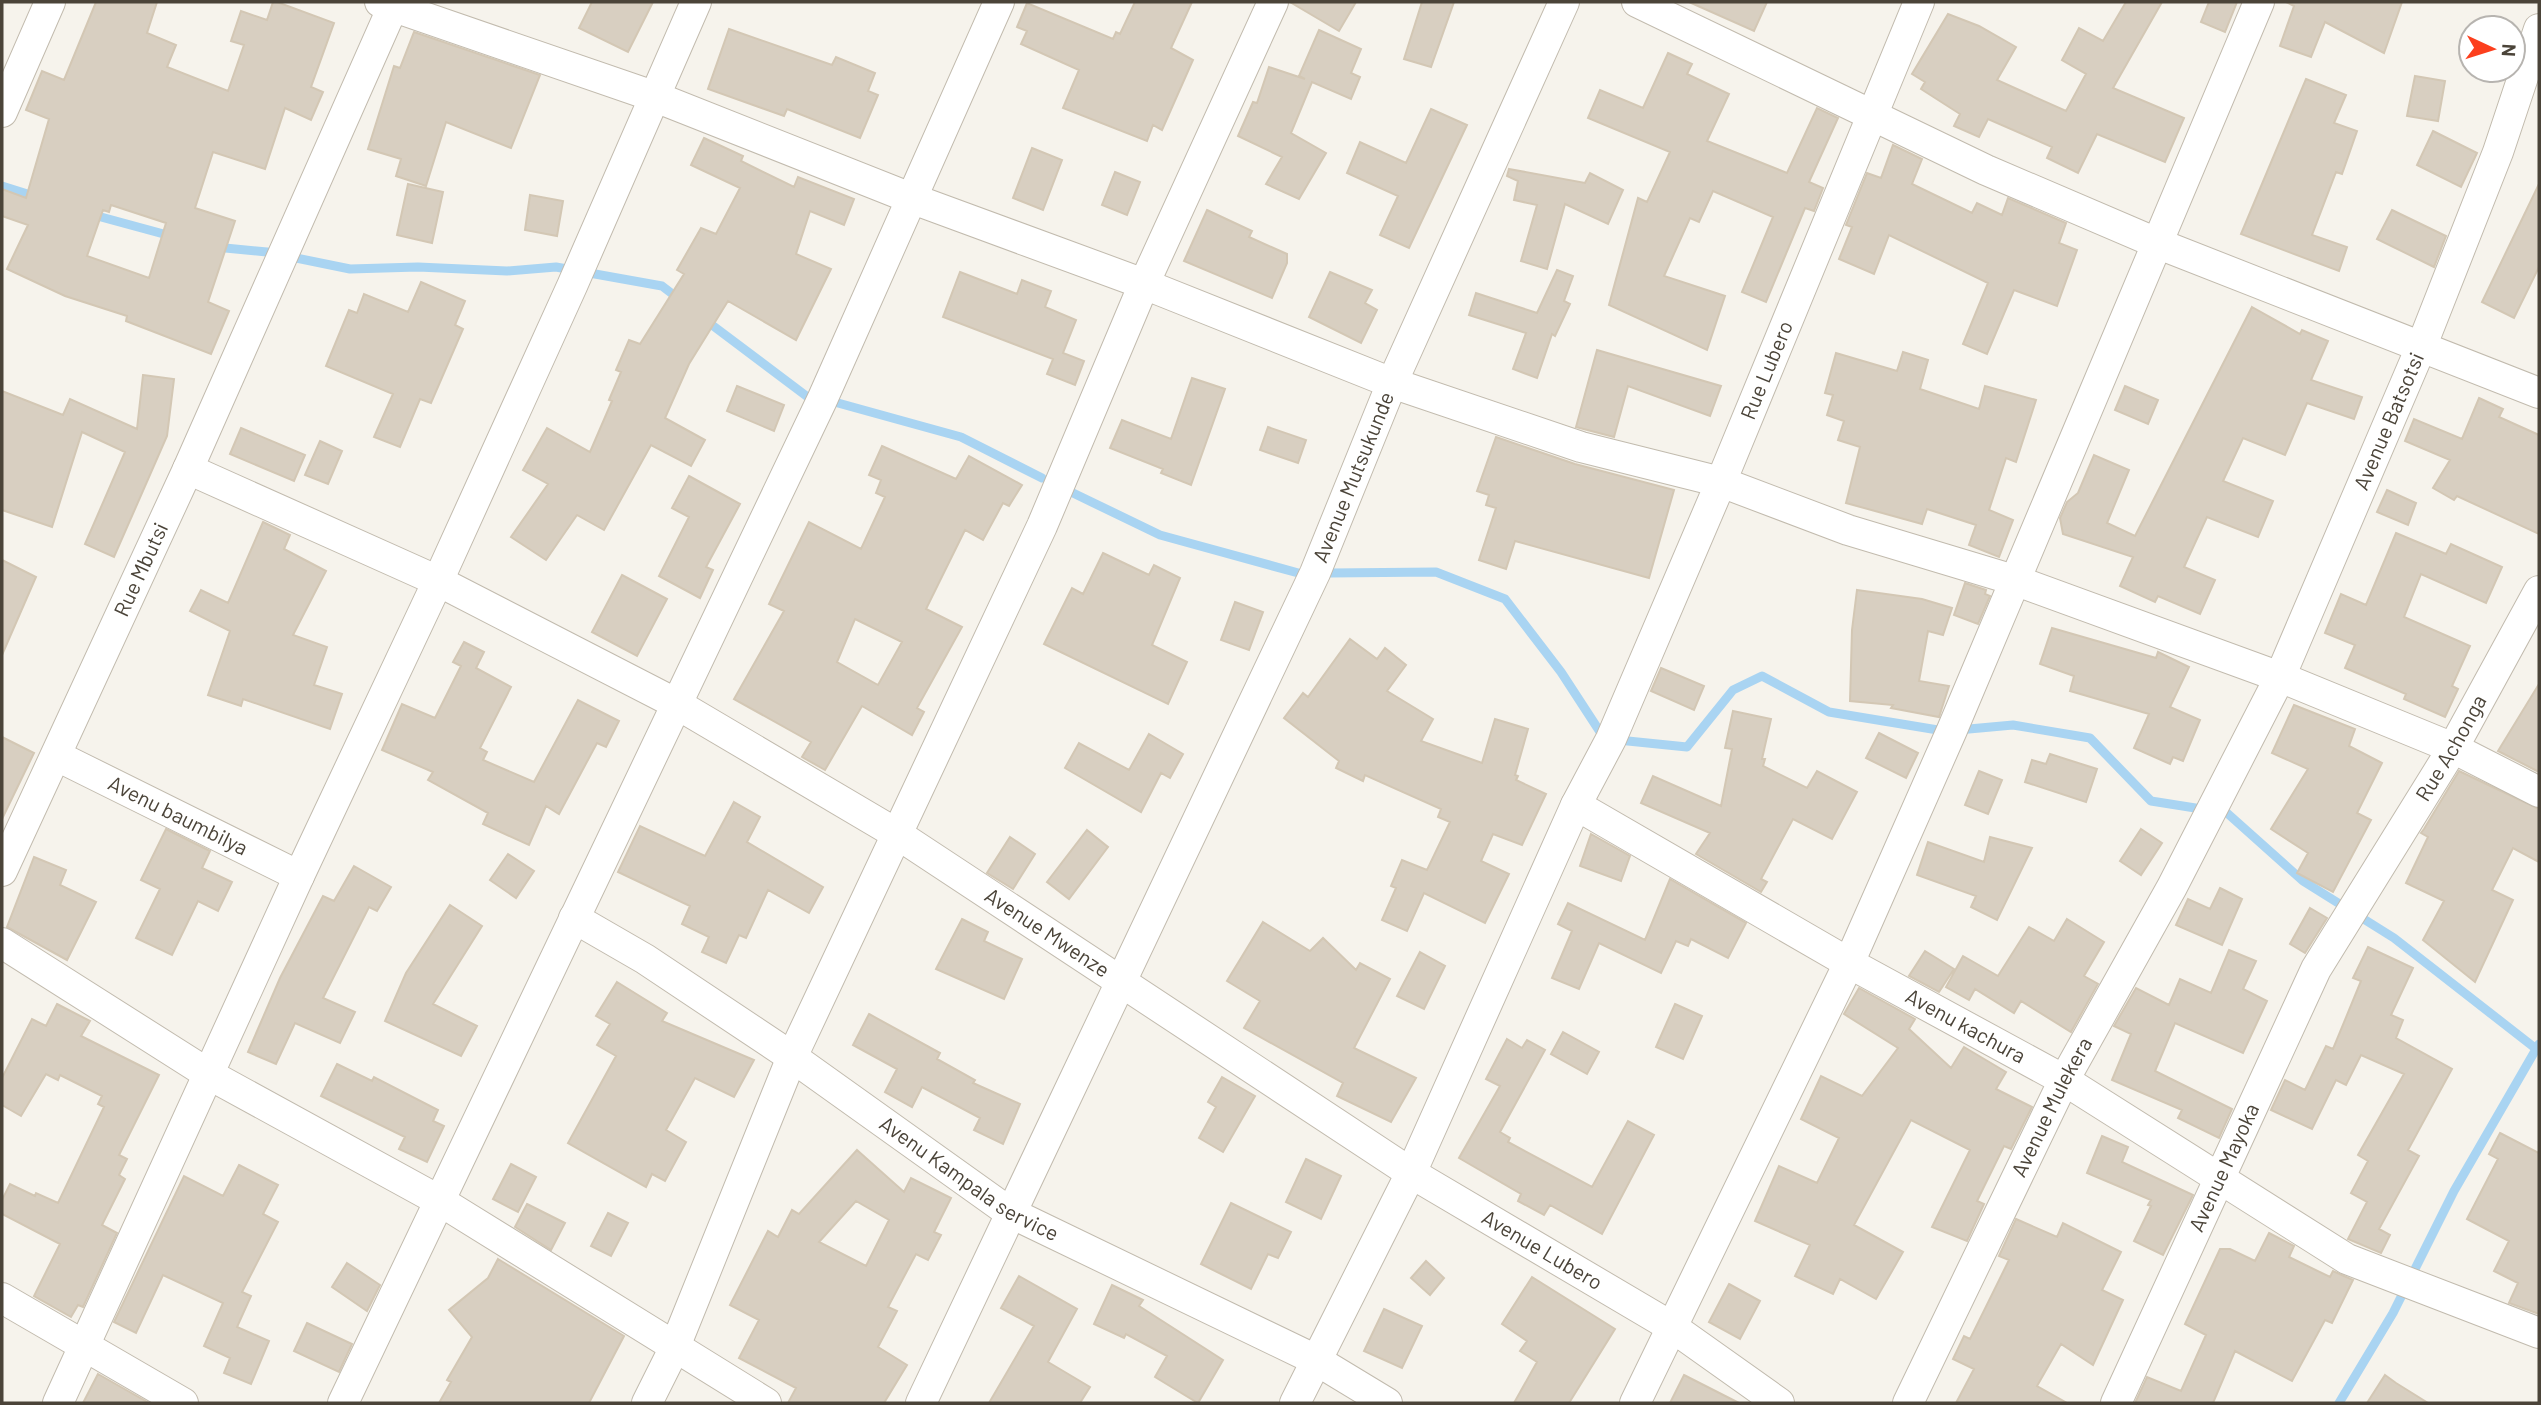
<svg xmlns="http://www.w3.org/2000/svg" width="2541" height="1405" viewBox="0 0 2541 1405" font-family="Barlow,sans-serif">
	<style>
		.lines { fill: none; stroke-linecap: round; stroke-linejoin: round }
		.stream { stroke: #a9d4f2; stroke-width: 9 }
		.building { fill: #d8cfc1; stroke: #d3c7b4; stroke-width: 2; fill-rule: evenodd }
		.minor-casing { stroke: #c2bbae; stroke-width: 32 }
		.minor { stroke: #fff; stroke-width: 30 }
		.labels { text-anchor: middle; stroke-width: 7; stroke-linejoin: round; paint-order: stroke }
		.street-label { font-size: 21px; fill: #4b4439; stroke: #fff }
	</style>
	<rect width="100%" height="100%" fill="#f6f3ec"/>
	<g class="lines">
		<!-- stream -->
		<path class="stream" d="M2 186 37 197
			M90 214 171 236
			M215 247 267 252 350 269 418 267 507 271 556 267 662 286 679 299
			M704 319 809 398
			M838 403 961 437 1042 478
			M1073 493 1160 535 1302 574
			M1330 573 1436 572 1505 599 1561 672 1604 738
			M1958 730 2013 725 2090 738 2151 801 2227 813 2303 881 2394 938 2535 1048
			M1618 740 1687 747 1733 690 1762 676 1829 712 1944 731
			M2339 1403 2393 1313 2454 1191 2539 1044"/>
	</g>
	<!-- building -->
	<path class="building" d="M96 2H157L147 33 176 45 167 67 228 91 244 45 231 41 241 11 267 20 273 2H277L334 23 311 87 323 92 311 120 285 108 265 169 213 152 195 208 235 221 208 302 229 311 211 354 126 321 127 316 65 296 7 269 28 225 2 216V189L26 198 49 119 26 110 42 71 64 80ZM111 205 166 223 149 278 87 256 103 210 109 212Z
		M592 2H653L628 52 579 28Z
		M1135 2H1192L1171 48 1193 60 1162 130 1153 125 1147 141 1063 108 1079 70 1021 44 1027 31 1017 27 1027 3 1113 39 1116 32 1120 34Z
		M1290 2H1356L1339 31Z
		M1422 2H1454L1431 67 1404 59Z
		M1689 2H1767L1754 31Z
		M2126 2H2162L2113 88 2184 118 2165 162 2097 134 2078 173 2047 158 2052 147 1988 119 1979 137 1954 126 1960 114 1921 89 1925 82 1912 74 1948 14 1979 26 2016 47 1997 80 2066 111 2086 74 2062 60 2079 28 2103 41Z
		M2209 2H2237L2225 32 2201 22Z
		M2286 2H2402L2384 53 2325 22 2311 57 2280 46 2294 6Z
		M729 29 832 65 836 57 875 73 868 91 878 95 860 138 787 109 784 116 708 89Z
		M1319 30 1361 49 1351 73 1360 77 1351 99 1312 82 1291 133 1326 153 1299 199 1266 184 1282 157 1238 136 1253 102 1257 103 1269 67 1305 79 1299 76Z
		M414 32 540 75 511 148 446 122 426 186 396 176 401 159 368 149 394 66 400 68Z
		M1668 53 1692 64 1687 74 1729 94 1707 141 1787 173 1817 108 1838 118 1809 182 1823 188 1814 211 1805 208 1766 302 1742 292 1773 217 1713 191 1699 222 1690 218 1664 276 1725 296 1707 350 1609 305 1638 198 1647 202 1670 152 1588 118 1600 90 1643 108Z
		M2415 76 2445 81 2438 121 2407 116Z
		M2306 79 2346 95 2334 123 2357 131 2342 174 2336 172 2312 235 2347 247 2339 271 2241 234Z
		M1431 109 1467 125 1409 248 1380 235 1398 196 1347 173 1360 142 1406 163Z
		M2433 131 2477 153 2461 187 2417 165Z
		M704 138 743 156 741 161 794 187 798 177 854 199 844 225 810 211 796 254 831 269 796 340 728 301 689 364 665 418 705 440 691 466 651 445 604 530 577 515 546 560 511 537 548 484 523 470 547 428 590 452 612 401 609 400 621 372 616 370 629 340 640 344 684 274 677 270 701 228 716 234 740 188 691 165Z
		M1893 145 1922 159 1912 184 1972 213 1977 203 2002 215 2008 198 2066 223 2059 243 2077 250 2057 306 2014 290 1987 354 1963 344 1988 283 1889 235 1874 274 1839 259 1852 227 1846 225 1867 173 1881 178Z
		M1032 148 1062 160 1043 210 1013 198Z
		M1509 169 1585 183 1590 173 1623 190 1608 224 1565 204 1547 269 1521 261 1537 205 1514 200 1518 181 1507 176Z
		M1115 172 1140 182 1127 215 1102 205Z
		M408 184 443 192 432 243 397 235Z
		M2539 184V267L2514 318 2482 302Z
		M530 195 563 201 557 236 525 230Z
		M1207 210 1252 231 1249 237 1287 254V263L1272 298 1184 261Z
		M2392 210 2446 236 2434 267 2377 239Z
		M1557 270 1573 276 1564 301 1570 304 1555 336 1552 334 1537 378 1513 369 1526 333 1469 315 1476 293 1537 313Z
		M960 272 1017 294 1022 280 1051 291 1045 307 1076 320 1063 353 1084 361 1075 385 1047 374 1053 359 943 317Z
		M1330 272 1372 290 1365 303 1377 310 1361 343 1309 317Z
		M421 282 465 301 455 325 463 329 431 403 420 399 400 447 374 437 393 394 326 366 349 310 357 313 364 294 408 312Z
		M2252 307 2300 334 2302 330 2328 341 2311 380 2362 397 2354 419 2307 403 2285 455 2243 438 2223 481 2273 501 2258 537 2207 517 2184 567 2215 580 2200 614 2158 596 2155 602 2120 586 2133 557 2063 534 2060 518 2067 502 2078 493 2094 455 2129 470 2107 523 2135 536Z
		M1597 350 1721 386 1710 416 1628 386 1614 437 1576 427Z
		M1903 352 1928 360 1920 389 1979 409 1985 386 2036 400 2016 462 2006 458 1989 510 2013 520 1999 557 1969 545 1976 525 1927 509 1922 524 1846 503 1860 447 1838 440 1844 421 1827 415 1833 395 1825 393 1836 353 1897 371Z
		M143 375 174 379 167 436 114 557 85 544 125 452 82 432 52 527 2 510V391L63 415 70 399 137 429Z
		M1192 378 1225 389 1191 485 1161 473 1163 469 1110 448 1122 420 1171 439Z
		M737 386 784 405 774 431 727 411Z
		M2125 386 2158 400 2148 424 2115 410Z
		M2479 398 2503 409 2499 417 2539 435V534L2457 496 2454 500 2433 488 2450 460 2405 441 2414 419 2462 439Z
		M1268 427 1306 440 1298 463 1260 450Z
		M241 428 305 455 294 481 230 454Z
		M1496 437 1575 464 1674 490 1649 578 1515 541 1506 569 1479 560 1496 508 1486 505 1489 495 1477 491Z
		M320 441 342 451 328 484 305 475Z
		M882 446 956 479 969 456 1022 485 1009 506 1003 503 983 540 965 530 926 609 962 627 917 708 924 712 912 735 862 706 825 770 802 757 811 742 734 699 784 611 769 604 809 522 861 549 885 497 876 493 881 480 869 475ZM855 619 902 642 878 685 837 662Z
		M689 476 740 504 706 567 713 570 700 598 659 576 689 517 672 508Z
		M2387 490 2416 503 2408 525 2377 512Z
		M263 522 290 535 284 549 326 571 293 635 327 647 314 685 342 694 330 729 243 699 241 706 208 695 230 631 190 611 201 590 228 603Z
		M2396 533 2446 554 2451 544 2502 567 2486 603 2421 574 2404 617 2470 646 2452 686 2458 689 2445 717 2404 699 2406 694 2345 668 2355 645 2325 633 2341 594 2366 605Z
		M1103 553 1149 575 1154 565 1180 578 1152 645 1187 662 1168 704 1044 644 1072 588 1083 594Z
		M2 560 36 577 2 655Z
		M622 575 667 599 637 656 592 632Z
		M1965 583 1986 590 1985 594 1990 596 1978 624 1954 615Z
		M1857 590 1922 599 1952 608 1943 635 1928 631 1919 681 1949 686 1939 717 1891 708 1893 705 1850 701 1852 630Z
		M1235 602 1263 612 1249 650 1221 640Z
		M2052 628 2156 658 2158 652 2189 667 2170 707 2200 720 2183 761 2173 757 2170 764 2134 748 2149 714 2070 691 2074 676 2040 664Z
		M1350 639 1377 659 1385 648 1406 665 1387 691 1433 719 1421 741 1482 763 1495 719 1528 729 1515 775 1518 776 1516 780 1546 794 1522 845 1493 834 1481 861 1509 874 1485 923 1424 893 1407 931 1382 920 1396 888 1391 886 1402 860 1427 870 1450 822 1438 817 1441 809 1365 775 1363 781 1336 768 1339 761 1284 718 1303 693 1308 697Z
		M464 642 484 652 476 668 511 687 480 748 487 752 483 760 534 782 578 700 619 721 606 747 597 743 559 814 546 806 529 845 483 824 488 813 428 780 433 772 382 750 402 704 435 718 461 666 453 662Z
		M1661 668 1704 686 1694 710 1651 691Z
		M2539 684V772L2498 751Z
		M2294 705 2355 729 2349 746 2382 763 2357 813 2371 820 2333 892 2297 873 2308 853 2271 829 2308 769 2272 753Z
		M1733 711 1771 719 1762 759H1765L1763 766 1807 788 1817 771 1857 792 1832 839 1793 819 1761 879 1767 882 1761 892 1696 854 1710 833 1641 803 1653 776 1721 806 1732 749 1725 748Z
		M1879 733 1918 753 1906 778 1866 758Z
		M1149 734 1183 754 1170 778 1161 773 1141 812 1065 768 1079 743 1129 770Z
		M2 737 34 753 2 819Z
		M2050 754 2097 769 2086 802 2025 782 2032 760 2046 764Z
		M1979 771 2002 780 1988 814 1965 805Z
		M2459 771 2539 809V862L2513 848 2492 890 2513 900 2475 982 2423 940 2444 901 2406 883 2428 837 2421 833 2424 829Z
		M734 802 760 817 747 842 823 887 809 913 768 890 746 938 739 935 726 963 702 952 709 937 682 924 690 906 618 872 640 826 705 856Z
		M166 829 210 851 202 868 232 882 218 911 198 901 172 955 136 938 160 889 141 880Z
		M2141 829 2162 843 2141 875 2120 861Z
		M1087 830 1108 847 1069 899 1047 882Z
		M1591 834 1630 856 1621 881 1580 866Z
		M1010 837 1035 854 1013 889 987 873Z
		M1990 837 2032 848 1997 920 1971 907 1976 896 1917 875 1928 842 1984 862Z
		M508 854 534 871 516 898 490 880Z
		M34 857 66 870 60 885 96 902 67 960 7 927Z
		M354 866 391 887 377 911 369 907 323 998 355 1012 340 1043 295 1023 276 1064 248 1052 280 978 323 896 334 901Z
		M1670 879 1746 923 1728 958 1691 939 1688 946 1676 941 1661 973 1599 943 1579 989 1552 978 1572 931 1558 924 1568 903 1645 940Z
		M2220 888 2242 899 2222 945 2176 925 2188 899 2210 909Z
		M450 905 482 926 433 1004 477 1026 461 1056 385 1021 406 973Z
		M2310 908 2327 918 2305 953 2290 944Z
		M962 919 988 932 984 941 1022 959 1004 999 936 969Z
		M2067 919 2104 942 2084 976 2098 984 2071 1032 2021 1001 2014 1013 1975 989 1969 1000 1946 987 1963 956 1998 976 2029 927 2054 941Z
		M1263 922 1310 951 1323 938 1356 970 1360 963 1390 979 1354 1048 1416 1078 1391 1122 1337 1096 1343 1083 1244 1028 1260 1001 1227 981Z
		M2368 947 2413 968 2391 1015 2403 1020 2396 1038 2452 1069 2408 1150 2419 1156 2379 1229 2390 1235 2381 1253 2348 1239 2367 1202 2351 1193 2368 1161 2358 1155 2404 1074 2361 1055 2346 1085 2336 1080 2312 1129 2271 1110 2285 1080 2305 1090 2326 1046 2333 1049 2361 981 2353 978Z
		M2229 950 2256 961 2243 989 2267 1001 2243 1053 2175 1023 2155 1071 2232 1109 2219 1138 2178 1118 2182 1110 2112 1080 2131 1034 2114 1026 2136 988 2169 1005 2180 979 2211 993Z
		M1925 951 1954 969 1939 992 1909 976Z
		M1420 952 1445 966 1424 1009 1397 996Z
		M617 982 667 1013 662 1021 754 1060 734 1097 695 1078 666 1130 686 1142 665 1181 652 1174 646 1187 568 1143 616 1056 597 1045 610 1024 596 1016Z
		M1859 988 1915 1019 1909 1029 1951 1068 1964 1047 2006 1072 1996 1089 2032 1107 2011 1149 2004 1146 1977 1201 1984 1204 1967 1241 1932 1227 1970 1150 1911 1120 1854 1225 1903 1252 1876 1299 1840 1279 1833 1294 1795 1276 1810 1245 1755 1221 1779 1166 1817 1183 1839 1138 1801 1119 1821 1076 1862 1096 1898 1048 1844 1014Z
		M57 1004 90 1021 81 1036 159 1075 119 1155 127 1159 119 1175 125 1179 102 1225 117 1233 83 1307 78 1305 71 1317 34 1296 60 1244 2 1214V1200L10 1184 35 1196 36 1193 58 1203 104 1107 98 1104 102 1096 60 1075 58 1080 46 1074 21 1116 2 1105V1078L32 1019 46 1026Z
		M1675 1004 1702 1016 1683 1059 1656 1047Z
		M869 1014 940 1053 937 1059 975 1080 973 1083 1020 1104 1003 1144 974 1130 980 1118 922 1087 912 1107 885 1092 897 1069 853 1045Z
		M1563 1032 1599 1052 1587 1074 1551 1054Z
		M1507 1039 1522 1048 1527 1040 1545 1050 1500 1132 1510 1138 1508 1142 1592 1187 1628 1121 1654 1135 1602 1234 1550 1205 1544 1215 1518 1201 1521 1194 1459 1158 1500 1086 1486 1079Z
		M337 1064 372 1081 374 1077 438 1110 433 1121 444 1126 427 1162 399 1149 405 1137 321 1096Z
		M1222 1077 1255 1096 1223 1152 1199 1138 1216 1107 1208 1102Z
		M2500 1133 2539 1153V1314L2509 1303 2518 1283 2494 1271 2509 1241 2467 1219 2498 1159 2489 1154Z
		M2102 1136 2128 1147 2122 1162 2193 1195 2163 1255 2134 1241 2151 1206 2148 1205 2151 1200 2087 1173Z
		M857 1150 904 1192 911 1178 951 1198 934 1232 941 1235 928 1260 916 1254 888 1307 897 1311 878 1347 907 1365 884 1403H788L796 1388 739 1358 759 1320 730 1305 768 1231 778 1237 792 1210 799 1214ZM856 1201 889 1220 866 1266 819 1242Z
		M1306 1159 1341 1176 1321 1219 1286 1202Z
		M511 1164 536 1177 518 1212 493 1199Z
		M239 1165 278 1185 263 1214 278 1222 242 1292 251 1296 237 1327 269 1341 251 1384 224 1373 230 1358 204 1346 223 1303 163 1275 136 1333 114 1322 184 1176 223 1196Z
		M1231 1203 1291 1232 1278 1258 1268 1254 1251 1289 1201 1264Z
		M527 1204 565 1223 551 1250 515 1227Z
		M608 1213 628 1223 611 1256 591 1246Z
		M2016 1219 2057 1237 2063 1223 2121 1252 2102 1290 2123 1300 2093 1365 2061 1344 2037 1386 2067 1403H1956L1974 1369 1953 1359 1964 1336 1970 1339 2009 1260 1999 1256Z
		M2269 1233 2294 1246 2289 1257 2330 1277 2333 1271 2353 1280 2332 1323 2325 1320 2292 1381 2235 1351 2213 1403H2135L2147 1377 2181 1391 2206 1335 2185 1324 2220 1249H2230L2255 1261Z
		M498 1259 624 1336 589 1403H439L451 1382 447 1380 472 1337 449 1310 488 1278Z
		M1426 1261 1444 1278 1430 1295 1411 1278Z
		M347 1263 380 1285 367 1311 332 1287Z
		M1019 1276 1077 1309 1048 1362 1090 1387 1080 1403H989L1034 1326 1001 1308Z
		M1532 1277 1615 1329 1569 1403H1514L1537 1362 1520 1351 1527 1341 1502 1324Z
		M1729 1284 1760 1301 1740 1339 1709 1322Z
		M1112 1285 1143 1300 1139 1306 1223 1360 1198 1403 1155 1377 1167 1356 1126 1334 1124 1338 1094 1324Z
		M1384 1309 1422 1326 1402 1368 1364 1351Z
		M307 1323 352 1344 339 1372 294 1351Z
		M98 1374 149 1403H83Z
		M1684 1375 1739 1403H1670Z
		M2385 1375 2396 1383 2428 1403H2367Z"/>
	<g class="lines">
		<!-- minor casing -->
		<g class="minor-casing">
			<g id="minor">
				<path d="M380 2 653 96 913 199 1144 284 1392 383 1581 447 1721 482 1848 530 2014 580 2280 677 2453 748 2539 792"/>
				<path d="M1637 2 1986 170 2159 244 2539 393"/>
				<path d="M2 112 50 2"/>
				<path id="s1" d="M188 469 438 581 675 703 897 834 1411 1173 1672 1327 1779 1403"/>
				<path id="s2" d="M57 756 299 876"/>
				<path id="s3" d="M1576 805 1849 963 2064 1080 2347 1259 2539 1333"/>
				<path id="s4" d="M2 871 188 469 395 2"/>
				<path id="s5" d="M574 918 645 959 792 1057 1009 1212 1316 1360 1387 1403"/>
				<path d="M2 943 210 1075 440 1201 766 1403"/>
				<path d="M2 1298 183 1403"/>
				<path d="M58 1403 299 876 438 581 572 286 696 2"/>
				<path d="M343 1403 822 400 999 2"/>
				<path d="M647 1403 674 1349 792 1057 1042 526 1144 284 1273 2"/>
				<path id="s6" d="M921 1403 1315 573 1392 383 1564 2"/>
				<path id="s7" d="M1295 1403 1411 1173 1576 805 1611 739 1721 482 1919 2"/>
				<path d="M1635 1403 1849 963 1952 730 2259 2"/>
				<path id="s8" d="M1908 1403 2064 1080 2172 887 2280 677 2422 345 2498 152 2539 29"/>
				<path id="s9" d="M2116 1403 2316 969 2453 748 2539 591"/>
			</g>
		</g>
		<!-- minor -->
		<use href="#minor" class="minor"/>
	</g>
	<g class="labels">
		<!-- street labels -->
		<g class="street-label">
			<text dy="7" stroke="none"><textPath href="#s7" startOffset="1136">Rue Lubero</textPath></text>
			<text dy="7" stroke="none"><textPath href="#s8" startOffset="1094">Avenue Batsotsi</textPath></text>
			<text dy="7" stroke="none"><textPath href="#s6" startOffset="1022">Avenue Mutsukunde</textPath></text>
			<text dy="7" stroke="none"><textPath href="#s4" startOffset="332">Rue Mbutsi</textPath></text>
			<text dy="7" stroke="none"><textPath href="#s9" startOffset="737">Rue Achonga</textPath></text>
			<text dy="7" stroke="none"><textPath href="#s2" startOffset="135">Avenu baumbilya</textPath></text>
			<text dy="7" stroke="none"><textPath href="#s1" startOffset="978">Avenue Mwenze</textPath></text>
			<text dy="7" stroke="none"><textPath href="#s3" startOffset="448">Avenu kachura</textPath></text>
			<text dy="7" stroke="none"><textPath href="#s8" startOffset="329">Avenue Mulekera</textPath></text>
			<text dy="7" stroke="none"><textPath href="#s9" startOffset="259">Avenue Mayoka</textPath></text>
			<text dy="7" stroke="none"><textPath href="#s5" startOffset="474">Avenu Kampala service</textPath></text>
			<text dy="7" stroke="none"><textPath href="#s1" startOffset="1566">Avenue Lubero</textPath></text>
		</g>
	</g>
	<!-- border -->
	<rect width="2541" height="1405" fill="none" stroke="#4b4439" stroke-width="7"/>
	<!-- north arrow -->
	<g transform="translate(2492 49) rotate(94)"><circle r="33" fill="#ffffff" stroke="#b7b4b0" stroke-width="2"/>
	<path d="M0-5L12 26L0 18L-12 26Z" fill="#fc3f1d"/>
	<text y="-10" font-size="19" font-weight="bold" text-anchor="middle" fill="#4b4439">N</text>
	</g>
</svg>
